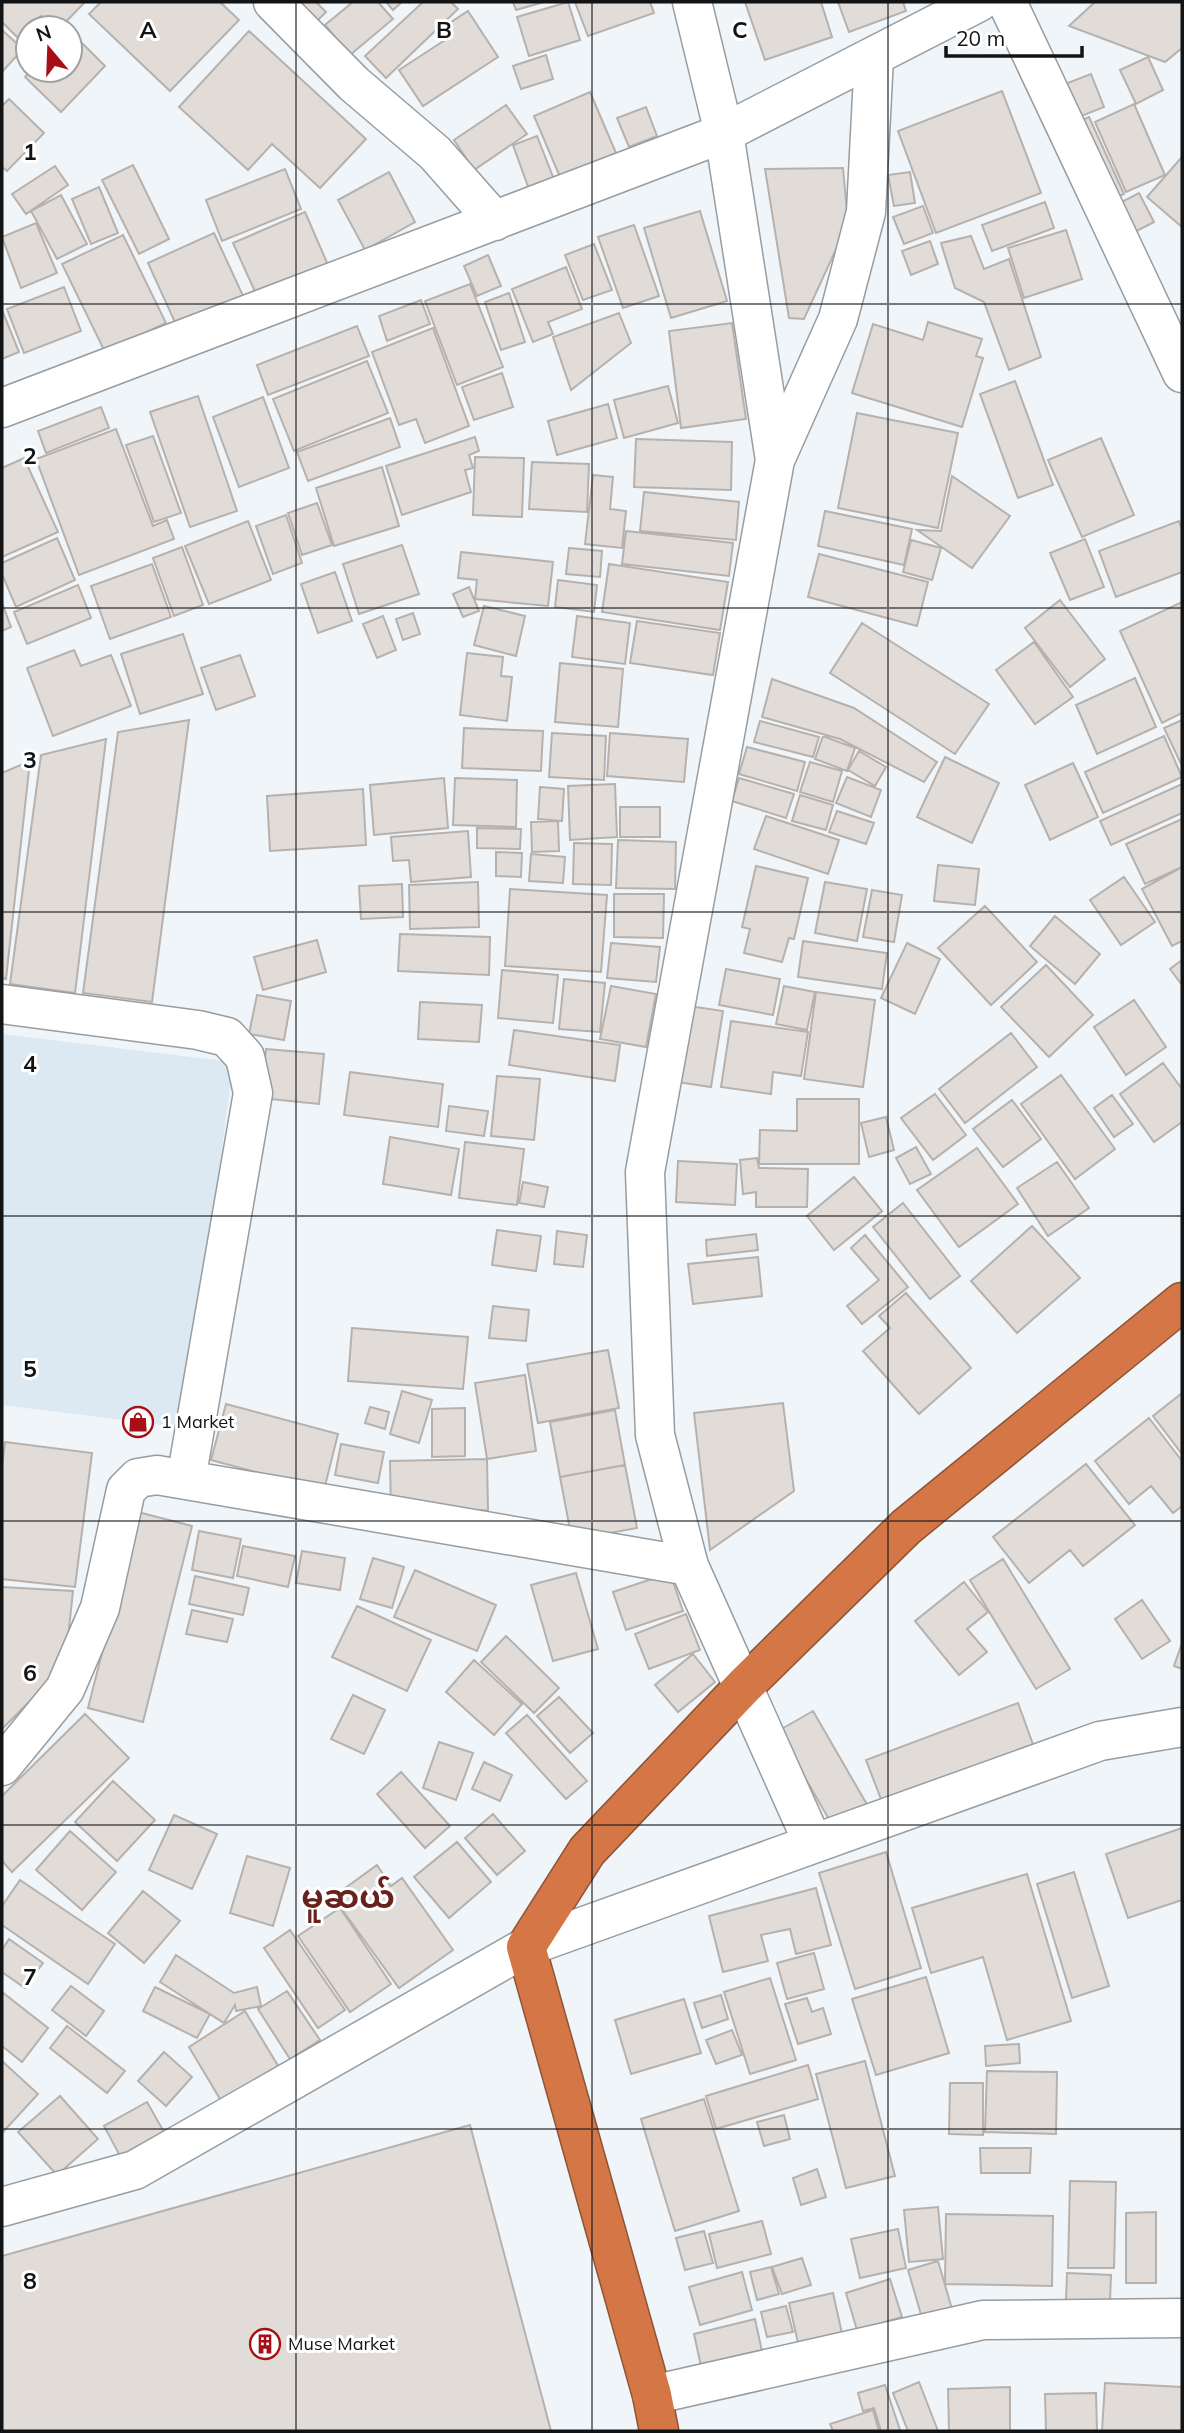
<svg xmlns="http://www.w3.org/2000/svg" width="1184" height="2433" viewBox="0 0 1184 2433" font-family="Mulish,'Noto Sans Myanmar',sans-serif">
	<style>
		.built { fill: #dce9f3 }
		.building { fill: #e2dcd8; stroke: #b7b1ad; stroke-width: 2 }
		.lines { fill: none; stroke-linecap: round; stroke-linejoin: round }
		.minor-casing { stroke: #979da1; stroke-width: 41 }
		.highway-casing { stroke: #905335; stroke-width: 41 }
		.minor { stroke: #fff; stroke-width: 38 }
		.highway { stroke: #d47646; stroke-width: 38 }
		.grid { fill: none; stroke: #111315; stroke-width: 2; stroke-opacity: 0.55 }
		.labels { text-anchor: middle; stroke-width: 6; stroke-linejoin: round; paint-order: stroke }
		.poi-label { font-size: 18px; fill: #111315; stroke: #fff; text-anchor: start }
		.town-label { font-size: 32px; font-weight: bold; fill: #67221e; stroke: #fff }
		.grid-label { font-size: 23px; text-anchor: middle; font-weight: bold; fill: #111315; stroke: #fff; stroke-width: 6; stroke-linejoin: round; paint-order: stroke }
	</style>
	<rect width="100%" height="100%" fill="#eff5f9"/>
	<!-- built -->
	<path class="built" d="M2 1034 233 1062 187 1428 2 1405Z"/>
	<!-- building -->
	<path class="building" d="M2 2H82L84 3 60 28H54L41 16 19 39 2 22Z
		M101 2H220L239 20 170 91 89 14Z
		M288 2H316L326 12 311 27Z
		M353 2H378L393 19 350 55 325 25Z
		M386 2H402L393 10Z
		M423 2H451L458 9 386 78 365 56Z
		M513 2H544L516 10Z
		M568 2 580 40 529 56 517 17Z
		M575 2H650L654 13 588 36Z
		M745 2H821L832 37 765 60Z
		M838 2H903L906 11 849 32Z
		M1095 2H1182V48L1165 62 1069 26Z
		M468 11 498 57 423 106 399 70 445 40 439 30Z
		M2 30 23 49 2 72Z
		M70 31 105 66 61 112 25 77 31 70H70Z
		M249 31 366 139 320 188 272 144 248 170 179 107Z
		M546 55 553 79 521 89 513 66Z
		M1148 57 1163 90 1136 104 1120 70Z
		M1091 74 1104 107 1079 117 1065 84Z
		M1002 91 1041 193 936 233 898 131Z
		M590 92 622 167 566 191 534 116Z
		M9 99 44 133 7 171 2 167V106Z
		M1134 104 1165 175 1126 192 1095 122Z
		M506 105 527 134 474 170 454 140Z
		M646 107 657 136 629 147 617 118Z
		M1089 117 1124 194 1103 203 1069 126Z
		M537 136 555 182 530 192 513 145Z
		M1182 157V227L1147 197Z
		M133 165 169 239 139 254 102 180Z
		M55 166 68 185 26 214 12 194Z
		M843 168 848 223 804 319 789 318 765 169Z
		M285 169 301 209 222 241 206 200Z
		M389 172 415 222 365 250 338 200Z
		M910 172 915 203 894 206 888 175Z
		M99 187 118 233 91 244 72 199Z
		M1139 193 1154 222 1127 236 1112 207Z
		M61 195 87 244 57 259 31 211Z
		M1045 202 1054 228 992 251 982 225Z
		M923 206 933 233 904 244 893 217Z
		M700 211 727 301 671 318 644 228Z
		M305 212 328 265 257 296 233 243Z
		M36 223 57 273 21 288 2 237Z
		M634 225 659 296 623 308 598 237Z
		M1066 230 1082 279 1024 298 1008 248Z
		M214 233 244 298 178 329 148 263Z
		M123 235 166 323 105 352 62 264Z
		M971 236 984 269 1009 259 1041 357 1009 370 984 302 955 288 941 243Z
		M930 241 938 264 911 275 902 251Z
		M594 244 612 290 583 300 565 255Z
		M488 255 501 286 477 296 464 266Z
		M566 267 582 309 548 322 553 334 533 342 512 289Z
		M470 284 503 367 457 385 425 301Z
		M64 287 81 331 24 353 7 309Z
		M509 293 525 342 501 350 485 302Z
		M421 300 430 324 387 341 379 316Z
		M2 310 19 352 2 359Z
		M619 313 631 343 571 390 553 337Z
		M928 322 982 339 976 356 983 358 962 427 852 393 873 324 923 340Z
		M732 323 746 419 681 428 669 331Z
		M357 326 369 356 268 395 257 365Z
		M433 328 469 426 425 443 416 419 399 425 372 352Z
		M367 361 388 413 294 451 273 399Z
		M502 373 513 407 474 420 462 387Z
		M1015 381 1053 485 1018 498 980 394Z
		M668 386 678 423 624 438 614 400Z
		M198 396 237 511 190 527 150 412Z
		M263 397 289 468 239 487 213 417Z
		M608 404 617 438 557 455 548 421Z
		M101 407 109 428 46 453 38 431Z
		M857 413 958 433 938 528 838 508Z
		M390 418 400 447 308 481 297 452Z
		M116 429 153 526 167 520 174 539 79 575 36 459Z
		M153 436 181 513 154 522 126 445Z
		M475 437 479 451 469 455 473 468 465 470 471 492 402 515 386 466Z
		M1101 438 1134 515 1082 537 1048 460Z
		M636 439 732 442 731 490 634 487Z
		M475 457 524 458 522 517 473 515Z
		M24 458 58 532 2 557V468Z
		M532 462 589 464 587 512 529 509Z
		M382 467 399 526 334 546 316 488Z
		M593 475 613 477 610 509 626 511 622 548 585 544Z
		M952 476 1010 516 972 568 917 530 941 531Z
		M644 492 739 502 736 540 640 531Z
		M317 503 332 545 302 555 288 513Z
		M825 511 912 529 904 565 818 546Z
		M286 515 302 563 273 574 256 526Z
		M248 521 271 580 209 604 185 546Z
		M1179 521 1182 530V572L1116 597 1099 551Z
		M626 531 733 543 729 576 622 564Z
		M57 538 75 580 16 607 2 574V563Z
		M1085 539 1104 587 1070 600 1050 553Z
		M911 540 941 548 932 580 903 572Z
		M402 545 419 594 359 614 343 564Z
		M182 547 203 605 174 616 153 558Z
		M569 548 602 551 600 577 566 574Z
		M461 552 553 562 548 606 475 599 477 580 458 578Z
		M819 554 928 582 917 626 808 597Z
		M152 564 171 617 110 639 91 586Z
		M609 564 728 582 720 630 602 612Z
		M335 572 352 621 318 633 301 584Z
		M558 580 597 585 594 612 555 607Z
		M78 585 91 618 27 644 14 612Z
		M469 587 479 611 463 617 453 594Z
		M1060 600 1105 659 1070 687 1025 628Z
		M1182 602V713L1162 723 1120 631Z
		M2 603 11 627 2 631Z
		M484 606 525 616 516 656 474 645Z
		M413 613 420 634 403 640 396 619Z
		M383 616 396 650 377 658 363 624Z
		M577 616 630 623 625 664 572 657Z
		M637 621 720 633 713 675 630 663Z
		M862 623 989 704 955 754 830 673Z
		M183 634 203 694 140 714 121 654Z
		M1034 642 1073 697 1035 724 996 670Z
		M74 650 81 666 111 655 131 706 53 736 27 668Z
		M467 653 503 657 501 676 512 677 507 721 460 715Z
		M240 655 255 696 216 710 201 668Z
		M560 663 623 669 618 727 555 722Z
		M1135 678 1156 727 1097 754 1076 705Z
		M772 679 854 708 937 762 924 782 840 739 762 717Z
		M189 720 152 1002 83 993 118 732Z
		M1182 720V766L1164 728Z
		M760 721 819 737 813 757 754 742Z
		M464 728 543 731 541 771 462 768Z
		M552 733 606 736 604 780 549 777Z
		M610 733 688 739 684 782 607 776Z
		M823 736 855 748 847 771 815 759Z
		M1164 736 1182 777 1103 813 1085 772Z
		M106 739 75 993 10 984 41 755Z
		M747 747 805 762 797 791 739 774Z
		M859 751 886 767 875 786 848 770Z
		M945 757 999 783 972 843 917 817Z
		M30 761 6 979 2 978V773Z
		M810 762 842 771 833 802 800 792Z
		M1073 763 1098 817 1050 840 1025 785Z
		M847 777 881 790 871 817 836 803Z
		M444 778 448 828 374 835 370 785Z
		M455 778 517 780 516 827 453 825Z
		M739 778 794 794 786 818 732 801Z
		M615 784 617 837 570 840 568 786Z
		M1182 784V813L1111 845 1100 821Z
		M540 787 564 789 562 821 538 819Z
		M363 789 366 845 270 851 267 796Z
		M800 795 833 805 826 830 792 821Z
		M620 807H660V837H620Z
		M837 811 874 823 866 844 829 832Z
		M766 816 839 840 828 874 754 849Z
		M1182 819V867L1145 884 1126 844Z
		M558 821 559 851 532 852 531 822Z
		M477 828 521 829 520 849 477 848Z
		M468 831 471 877 411 882 409 860 393 861 391 837Z
		M618 840 676 842 675 889 616 888Z
		M574 843 612 844 611 885 573 884Z
		M496 852 522 853 521 877 496 876Z
		M531 854 565 857 563 883 529 881Z
		M938 865 979 869 975 905 934 901Z
		M756 866 808 878 794 939 789 938 782 962 744 953 750 929 742 927Z
		M1182 867V941L1172 946 1142 889Z
		M1124 877 1155 922 1121 945 1090 900Z
		M478 882 479 927 410 929 409 885Z
		M825 882 867 889 857 941 815 933Z
		M402 884 403 917 361 919 359 886Z
		M510 889 607 895 601 972 505 966Z
		M872 890 902 895 894 942 863 937Z
		M614 894H664L663 938 614 937Z
		M985 906 1037 962 991 1005 938 948Z
		M1055 916 1100 954 1075 984 1030 946Z
		M400 934 490 937 489 975 398 971Z
		M317 940 326 972 263 990 254 957Z
		M803 941 887 953 882 989 798 977Z
		M611 943 660 947 656 982 607 978Z
		M907 943 940 959 915 1014 881 998Z
		M1182 960V985L1170 969Z
		M1046 965 1093 1015 1049 1057 1001 1007Z
		M726 969 780 979 773 1015 719 1005Z
		M502 970 558 975 553 1023 498 1018Z
		M564 979 605 983 600 1032 559 1029Z
		M611 986 656 994 646 1047 600 1039Z
		M784 986 815 992 807 1030 776 1024Z
		M816 992 875 1000 863 1087 804 1079Z
		M257 995 291 1001 284 1040 249 1034Z
		M1134 1000 1166 1047 1126 1075 1094 1027Z
		M420 1002 482 1005 479 1042 418 1039Z
		M689 1006 723 1011 711 1087 677 1082Z
		M731 1021 808 1032 801 1076 773 1072 771 1094 721 1087Z
		M514 1030 620 1045 615 1081 509 1065Z
		M1011 1033 1037 1067 965 1123 939 1089Z
		M266 1049 324 1054 319 1104 261 1098Z
		M1163 1063 1182 1089V1122L1154 1142 1120 1094Z
		M350 1072 443 1084 438 1127 344 1115Z
		M1061 1075 1115 1149 1075 1179 1021 1104Z
		M497 1076 540 1079 534 1140 491 1136Z
		M935 1094 966 1135 933 1160 901 1118Z
		M1112 1095 1133 1124 1114 1137 1094 1108Z
		M797 1099H859V1164H759L760 1130 797 1131Z
		M1012 1100 1041 1139 1003 1167 973 1129Z
		M449 1106 488 1111 484 1136 446 1131Z
		M886 1117 894 1150 869 1157 861 1123Z
		M390 1137 459 1149 451 1195 383 1184Z
		M465 1142 524 1149 517 1205 459 1198Z
		M916 1147 931 1174 910 1184 896 1158Z
		M977 1148 1018 1204 959 1247 917 1190Z
		M757 1158 759 1168 808 1169 807 1207H756V1192L743 1194 740 1160Z
		M678 1161 737 1164 735 1205 676 1202Z
		M1057 1162 1089 1208 1048 1236 1017 1188Z
		M854 1177 882 1211 834 1250 807 1216Z
		M523 1182 548 1187 544 1207 519 1203Z
		M903 1203 960 1276 930 1299 873 1227Z
		M1032 1226 1080 1278 1017 1333 971 1281Z
		M497 1230 541 1236 536 1271 492 1265Z
		M557 1231 587 1235 583 1267 554 1264Z
		M756 1234 758 1250 707 1256 706 1240Z
		M865 1235 908 1287 862 1324 847 1306 879 1280 851 1248Z
		M758 1257 762 1296 693 1304 688 1264Z
		M906 1293 971 1368 919 1414 863 1351 890 1328 879 1316Z
		M493 1306 529 1310 526 1341 489 1338Z
		M352 1328 468 1337 463 1389 348 1381Z
		M608 1350 619 1408 538 1423 527 1364Z
		M525 1375 536 1451 487 1459 475 1383Z
		M402 1391 432 1400 419 1443 390 1434Z
		M1182 1393V1454L1153 1416Z
		M783 1403 794 1491 710 1550 694 1413Z
		M226 1404 338 1434 324 1490 211 1460Z
		M370 1407 389 1412 385 1429 365 1423Z
		M465 1408V1456L432 1457V1409Z
		M615 1410 625 1465 560 1477 550 1422Z
		M1149 1418 1182 1461V1506L1173 1513 1151 1486 1129 1504 1095 1461Z
		M5 1442 92 1453 75 1587 2 1579V1466Z
		M341 1444 384 1452 378 1483 335 1475Z
		M487 1459 488 1510 391 1511 390 1461Z
		M1086 1464 1135 1525 1083 1566 1070 1550 1029 1583 993 1537Z
		M625 1465 637 1528 572 1540 560 1477Z
		M138 1512 192 1526 143 1722 88 1708Z
		M199 1531 241 1539 233 1578 192 1570Z
		M243 1546 295 1556 288 1587 237 1576Z
		M302 1551 345 1558 340 1590 296 1583Z
		M373 1558 404 1567 392 1608 360 1599Z
		M1003 1559 1070 1669 1036 1689 970 1580Z
		M415 1570 496 1605 477 1651 394 1617Z
		M576 1573 598 1649 553 1661 531 1585Z
		M670 1573 683 1611 626 1630 613 1592Z
		M195 1576 249 1588 243 1615 189 1604Z
		M964 1582 988 1612 967 1629 987 1652 959 1675 915 1621Z
		M2 1587 73 1591 65 1666 2 1729Z
		M1142 1600 1170 1641 1142 1659 1115 1619Z
		M357 1606 431 1640 407 1691 332 1657Z
		M192 1610 233 1619 227 1642 186 1634Z
		M686 1614 700 1650 649 1669 635 1634Z
		M506 1636 559 1688 534 1713 481 1662Z
		M1182 1643V1669L1174 1666Z
		M693 1654 715 1682 678 1712 655 1685Z
		M474 1660 522 1704 494 1735 446 1692Z
		M353 1695 385 1710 364 1754 331 1739Z
		M559 1697 593 1733 570 1753 537 1716Z
		M1018 1703 1035 1750 884 1807 866 1760Z
		M813 1711 869 1808 834 1828 778 1731Z
		M85 1714 129 1758 12 1872 2 1861V1796Z
		M527 1715 587 1781 566 1799 506 1733Z
		M439 1742 473 1753 456 1800 423 1788Z
		M484 1762 512 1775 500 1801 472 1789Z
		M401 1772 450 1826 425 1848 377 1794Z
		M113 1781 155 1820 117 1861 75 1822Z
		M493 1814 525 1851 497 1875 465 1838Z
		M174 1815 217 1834 192 1889 149 1870Z
		M1182 1828V1900L1128 1918 1106 1854Z
		M70 1831 116 1872 82 1910 36 1870Z
		M457 1842 491 1882 449 1918 414 1877Z
		M886 1852 921 1968 855 1989 819 1873Z
		M247 1856 290 1868 273 1926 230 1913Z
		M377 1865 391 1886 402 1878 453 1950 399 1988 333 1897Z
		M1074 1872 1109 1986 1072 1998 1037 1884Z
		M1027 1874 1071 2021 1007 2040 983 1957 931 1973 912 1908Z
		M20 1880 115 1944 88 1984 2 1925V1906Z
		M816 1888 831 1945 796 1954 790 1929 761 1935 768 1961 723 1972 709 1916Z
		M143 1891 180 1921 144 1963 108 1933Z
		M340 1908 391 1984 350 2012 298 1936Z
		M290 1930 345 2010 318 2028 264 1948Z
		M9 1939 43 1963 25 1988 2 1972V1950Z
		M814 1953 824 1989 787 1999 777 1963Z
		M176 1955 234 1993 257 1987 261 2006 236 2011 235 2005 224 2023 160 1982Z
		M926 1977 949 2053 876 2075 852 1999Z
		M770 1978 796 2060 750 2074 724 1992Z
		M71 1986 104 2011 86 2036 52 2010Z
		M155 1987 210 2014 197 2038 143 2011Z
		M287 1991 320 2040 290 2059 258 2009Z
		M2 1992 48 2028 22 2062 2 2046Z
		M721 1995 728 2019 702 2028 694 2003Z
		M807 1998 812 2012 823 2008 831 2034 798 2044 785 2004Z
		M684 1999 701 2053 631 2074 615 2020Z
		M245 2011 280 2069 223 2104 189 2047Z
		M67 2026 125 2071 107 2093 50 2048Z
		M732 2030 742 2055 716 2064 706 2040Z
		M1019 2044 1020 2063 986 2066 985 2046Z
		M164 2052 192 2077 166 2106 138 2081Z
		M2 2061 38 2094 3 2132 2 2131Z
		M865 2061 895 2176 846 2188 816 2074Z
		M808 2065 818 2099 716 2129 706 2096Z
		M987 2071 1057 2072 1056 2134 985 2132Z
		M950 2083H983V2135L949 2134Z
		M60 2096 98 2139 57 2175 18 2132Z
		M704 2099 739 2211 675 2231 641 2119Z
		M147 2102 164 2132 120 2156 104 2126Z
		M784 2115 790 2139 764 2146 757 2122Z
		M470 2125 551 2431H2V2256Z
		M980 2148H1031L1030 2173H981Z
		M817 2169 826 2197 801 2205 793 2178Z
		M1070 2181 1116 2182 1114 2268H1068Z
		M938 2207 943 2259 909 2262 904 2210Z
		M1156 2212V2283H1126V2213Z
		M946 2214 1053 2216 1052 2286 945 2284Z
		M762 2221 771 2254 717 2268 709 2234Z
		M898 2229 906 2268 860 2278 851 2239Z
		M704 2231 713 2263 685 2270 676 2238Z
		M802 2258 811 2285 782 2294 772 2267Z
		M938 2261 952 2309 922 2318 908 2270Z
		M771 2267 779 2294 757 2300 750 2272Z
		M742 2272 752 2310 700 2325 689 2287Z
		M1067 2273 1111 2275 1110 2302 1066 2301Z
		M890 2279 902 2317 857 2330 846 2293Z
		M833 2293 843 2338 799 2347 789 2303Z
		M786 2306 793 2332 767 2337 761 2312Z
		M755 2319 763 2356 702 2371 694 2334Z
		M919 2382 938 2431H908L893 2393Z
		M1105 2383 1182 2387V2431H1102Z
		M885 2385 900 2430 896 2431H881L874 2408 863 2411 858 2393Z
		M1010 2387V2431H949L948 2389Z
		M1096 2393 1097 2431H1046L1045 2394Z
		M873 2410 879 2431H833L830 2424Z"/>
	<g class="lines">
		<!-- minor casing -->
		<g class="minor-casing">
			<path id="minor" d="M273 2 354 84 435 153 495 221
				M692 2 724 133 775 460 645 1172 655 1435 689 1566 813 1843
				M1007 2 1182 373
				M2 408 724 133 979 2
				M775 460 838 319 866 212 874 57
				M2 1004 198 1030 227 1037 245 1057 253 1093 186 1480
				M2 1766 65 1689 100 1608 126 1490 138 1478 157 1475 689 1566
				M2 2207 135 2170 526 1947 1100 1741 1182 1727
				M652 2395 983 2320 1182 2318"/>
		</g>
		<!-- highway casing -->
		<g class="highway-casing">
			<path id="highway" d="M659 2431 652 2395 526 1947 587 1851 744 1686 906 1527 1182 1302"/>
		</g>
		<!-- minor -->
		<use href="#minor" class="minor"/>
		<!-- highway -->
		<use href="#highway" class="highway"/>
	</g>
	<!-- grid -->
	<path class="grid" d="M296 2V2431M592 2V2431M888 2V2431M2 304H1182M2 608H1182M2 912H1182M2 1216H1182M2 1521H1182M2 1825H1182M2 2129H1182"/>
	<!-- icons -->
	<defs>
		<g id="shop-ring" transform="scale(1.575)"><circle r="9.5" fill="#fff" stroke="#a60f16" stroke-width="1.5"/><path d="M-5-2.5h2.3a2.7 3.5 0 0 1 5.4 0H5L5.5 6h-11ZM-1.5-2.5h3a1.5 2.3 0 0 0-3 0Z" fill="#a60f16"/></g>
		<g id="building-ring" transform="scale(1.575)"><circle r="9.5" fill="#fff" stroke="#a60f16" stroke-width="1.5"/><path d="M-4-6H4V6H1V3H-1V6H-4ZM-2.5-4.3h1.7v1.8h-1.7ZM.8-4.3h1.7v1.8H.8ZM-2.5-1h1.7V.8h-1.7ZM.8-1h1.7V.8H.8Z" fill="#a60f16"/></g>
	</defs>
	<g fill-rule="evenodd">
		<use href="#shop-ring" x="138" y="1422"/>
		<use href="#building-ring" x="265" y="2344"/>
	</g>
	<g class="labels">
		<!-- poi labels -->
		<g class="poi-label">
			<text x="161" y="1428">1 Market</text>
			<text x="288" y="2350">Muse Market</text>
		</g>
		<!-- town labels -->
		<g class="town-label">
			<text x="348" y="1908">မူဆယ်</text>
		</g>
	</g>
	<g class="grid-label">
		<text x="148" y="38">A</text>
		<text x="444" y="38">B</text>
		<text x="740" y="38">C</text>
		<text x="30" y="160">1</text>
		<text x="30" y="464">2</text>
		<text x="30" y="768">3</text>
		<text x="30" y="1072">4</text>
		<text x="30" y="1377">5</text>
		<text x="30" y="1681">6</text>
		<text x="30" y="1985">7</text>
		<text x="30" y="2289">8</text>
	</g>
	<!-- border -->
	<rect width="1184" height="2433" fill="none" stroke="#111315" stroke-width="7"/>
	<!-- north arrow -->
	<g transform="translate(49 49) rotate(341)"><circle r="33" fill="#ffffff" stroke="#a0a1a1" stroke-width="2"/>
	<path d="M0-5L12 26L0 18L-12 26Z" fill="#a60f16"/>
	<text y="-10" font-size="19" font-weight="bold" text-anchor="middle" fill="#111315">N</text>
	</g>
	<!-- scale -->
	<path d="M946 46v10h136v-10" fill="none" stroke="#111315" stroke-width="3.5"/>
	<text x="956" y="46" font-size="21" fill="#111315" stroke="#ffffff" stroke-width="5" paint-order="stroke">20 m</text>
</svg>
